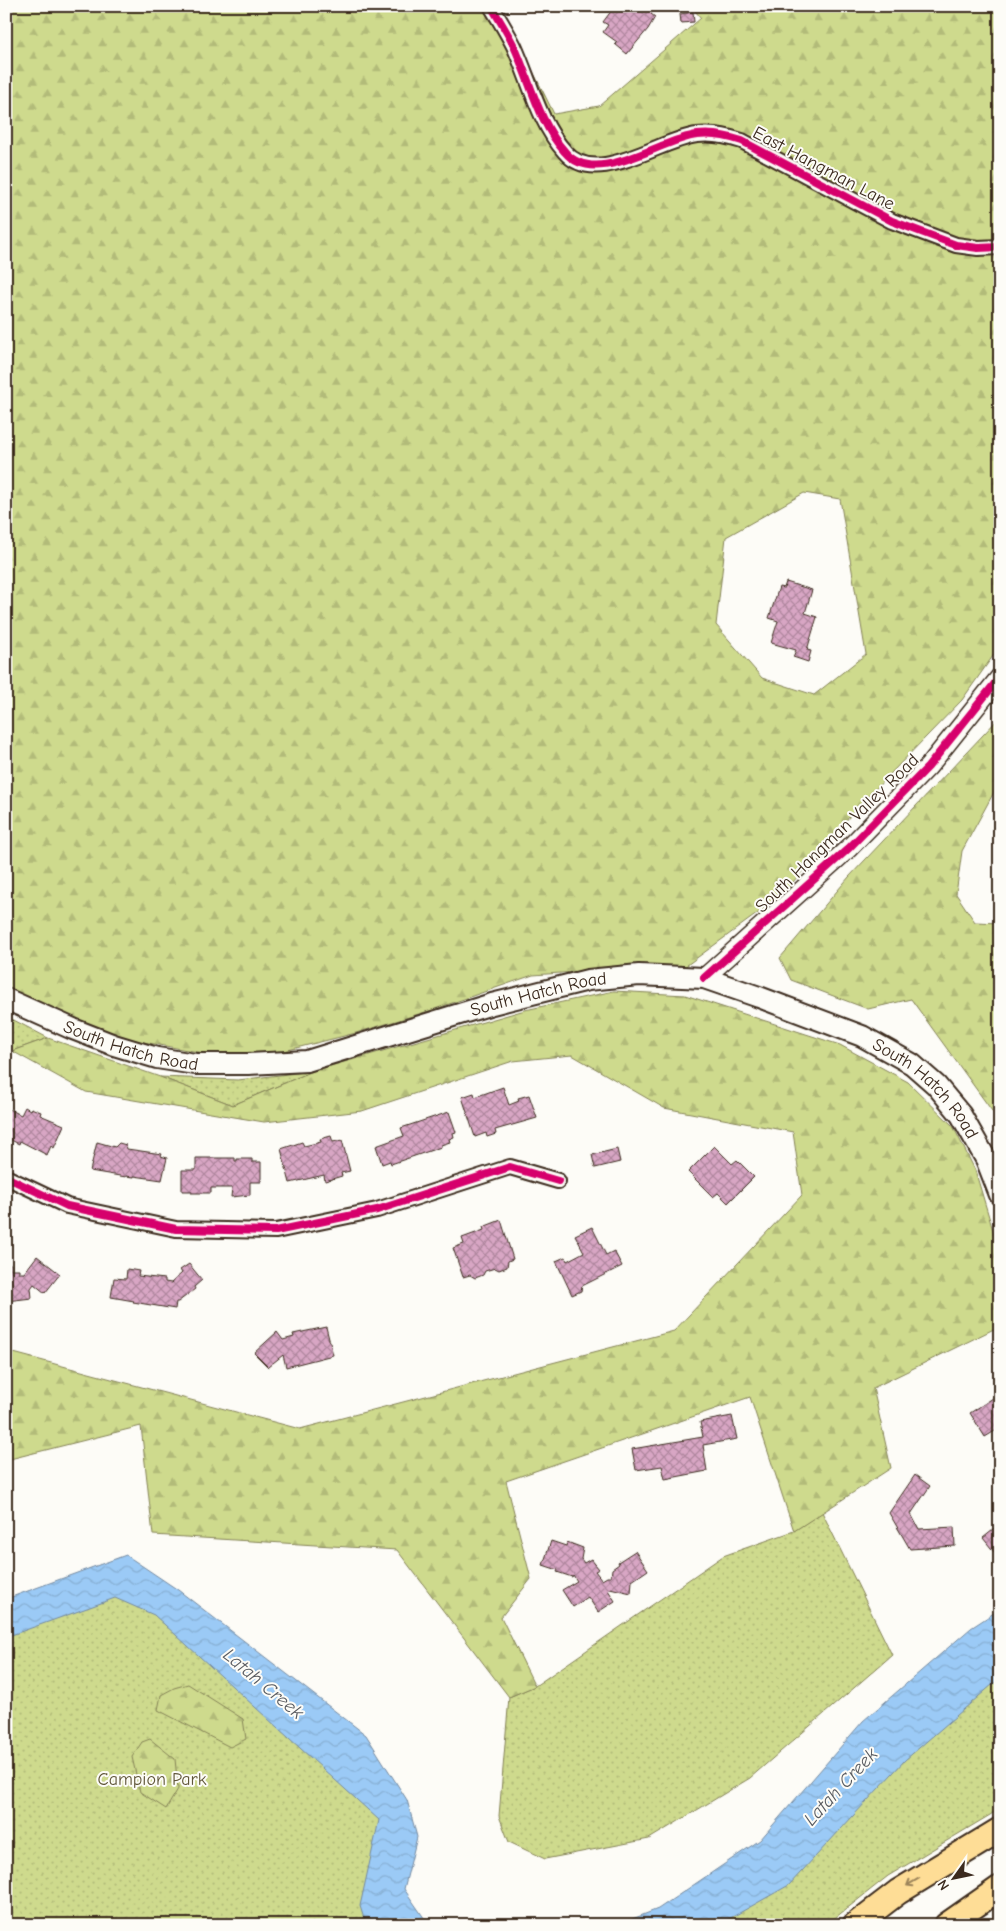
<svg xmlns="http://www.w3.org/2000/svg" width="1006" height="1931" viewBox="0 0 1006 1931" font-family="'Comic Neue',sans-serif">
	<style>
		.grass { fill: url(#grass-dots); stroke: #848256 }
		.forest { fill: url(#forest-firs); stroke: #848256; fill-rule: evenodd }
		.water { fill: url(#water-waves); stroke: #758aa0 }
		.building { fill: url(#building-cross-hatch); stroke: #3b2a1e }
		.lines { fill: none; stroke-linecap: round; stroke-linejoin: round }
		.minor-casing { stroke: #3b2a1e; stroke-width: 18 }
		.tertiary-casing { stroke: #3b2a1e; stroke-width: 21 }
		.secondary-casing { stroke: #3b2a1e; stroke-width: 24 }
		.trunk-casing { stroke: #3b2a1e; stroke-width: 28 }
		.minor { stroke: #fdfcf7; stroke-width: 14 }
		.tertiary { stroke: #fdfcf7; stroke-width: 18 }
		.secondary { stroke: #fdfcf7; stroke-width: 20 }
		.trunk { stroke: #fedd96; stroke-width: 24 }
		.cycleway-casing { stroke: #fdfcf7; stroke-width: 11 }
		.cycleway { stroke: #d6006c; stroke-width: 8 }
		.oneway { stroke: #9c845a }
		.labels { text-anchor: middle; stroke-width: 4; stroke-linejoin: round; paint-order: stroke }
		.street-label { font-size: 18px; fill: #3b2a1e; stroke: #fdfcf7 }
		.park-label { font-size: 18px; fill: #60563a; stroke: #fdfcf7 }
		.water-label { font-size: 19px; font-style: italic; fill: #585a5f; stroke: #fdfcf7 }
	</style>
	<defs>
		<pattern id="grass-dots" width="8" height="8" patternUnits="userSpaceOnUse" patternTransform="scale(1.25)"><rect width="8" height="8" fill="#ceda8d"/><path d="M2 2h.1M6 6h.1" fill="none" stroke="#b2bb79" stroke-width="1.8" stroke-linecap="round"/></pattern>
		<pattern id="forest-firs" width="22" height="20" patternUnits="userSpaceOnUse" patternTransform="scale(1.25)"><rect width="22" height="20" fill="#ceda8d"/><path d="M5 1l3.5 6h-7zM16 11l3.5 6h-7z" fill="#b2bb79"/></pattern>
		<pattern id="water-waves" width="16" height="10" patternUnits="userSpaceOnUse" patternTransform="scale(1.25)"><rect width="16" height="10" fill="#9bcaf6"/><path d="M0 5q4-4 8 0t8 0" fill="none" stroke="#86aed2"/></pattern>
		<pattern id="building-cross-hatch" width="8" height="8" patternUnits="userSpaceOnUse" patternTransform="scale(1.25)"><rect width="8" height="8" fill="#d8a6c4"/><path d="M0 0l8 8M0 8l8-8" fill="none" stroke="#b0879f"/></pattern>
	</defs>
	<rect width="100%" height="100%" fill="#fdfcf7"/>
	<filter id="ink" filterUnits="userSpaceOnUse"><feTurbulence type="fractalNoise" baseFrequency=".02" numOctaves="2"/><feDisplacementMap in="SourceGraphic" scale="10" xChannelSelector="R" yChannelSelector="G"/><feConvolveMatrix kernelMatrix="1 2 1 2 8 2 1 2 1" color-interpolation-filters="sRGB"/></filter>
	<g filter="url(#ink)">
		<!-- grass -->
		<path class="grass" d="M6 1016 48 1038 12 1051 6 1048Z
			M313 1071 233 1105 160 1077 238 1080Z
			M822 1512 892 1655 750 1778 649 1839 545 1859 509 1842 499 1816 509 1697 535 1686 723 1556 794 1531Z
			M116 1579 392 1810 396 1925H6V1617Z
			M1000 1635V1809L888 1876 826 1925H670Z"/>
		<!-- forest -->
		<path class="forest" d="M6 6H501L554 114 599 106 701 18 691 6H1000V646L962 700 856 809 780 897 683 968 603 970 533 975 432 1010 356 1033 276 1053H204L132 1040 34 1004 6 989ZM804 493 840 499 866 654 814 695 762 678 716 625 726 537Z
			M1000 717V781L962 851 956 894 975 922 1000 923V1122L911 999 868 1009 791 980 780 958 849 877Z
			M614 991 685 995 840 1045 908 1082 953 1126 975 1170 1000 1254V1326L873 1388 891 1468 794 1531 750 1397 506 1481 531 1579 501 1617 535 1686 509 1697 397 1550 153 1535 141 1426 6 1460V1351L300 1429 674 1331 802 1195 793 1132 664 1108 572 1055 513 1061 362 1111 264 1122 86 1092 12 1051 48 1038 160 1077 233 1105 313 1071 525 1010Z
			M188 1684 243 1719 246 1739 230 1747 158 1710 161 1695 174 1688Z
			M150 1739 175 1759 178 1789 166 1809 140 1792 132 1757 142 1742Z"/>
		<!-- water -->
		<path class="water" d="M126 1555 178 1590 366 1735 407 1800 417 1837 404 1889 429 1925H366L360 1906 379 1820 154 1615 115 1598 6 1637V1599Z
			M1000 1609V1678L905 1760 789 1885 718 1925H617L658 1909 760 1840 863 1721 971 1628Z"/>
		<!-- building -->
		<path class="building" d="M615 6 657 7 651 14 655 17 648 29 627 54 615 44 617 42 603 32 608 25 603 22Z
			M693 12 694 22 681 23 680 14Z
			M786 582 812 590 805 613 817 617 807 650 811 651 808 662 793 657 796 650 771 643 778 621 769 618 779 587 784 588Z
			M503 1087 509 1105 519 1101 518 1098 529 1095 537 1118 495 1130 496 1134 487 1137 486 1133 475 1137 462 1097 474 1093 475 1097Z
			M25 1107 30 1110 31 1108 41 1112 40 1115 64 1125 54 1148 51 1146 47 1155 20 1141 19 1144 7 1138 9 1134 6 1133V1114L9 1109 21 1115Z
			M449 1112 456 1132 453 1133 454 1137 449 1139 450 1142 441 1145V1147L391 1164 390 1161 382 1164 376 1146 404 1136 401 1128Z
			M331 1136 333 1142 342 1140 350 1171 341 1173 342 1176 325 1181 324 1175 290 1183 281 1149 302 1142 304 1146 321 1142 320 1139Z
			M97 1142 115 1147 119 1143 126 1145 127 1149 162 1154 161 1156 167 1158 162 1180 134 1176V1177L126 1176V1177L90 1171Z
			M714 1146 732 1164 737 1160 754 1177 728 1203 718 1193 713 1197 688 1172Z
			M617 1149 620 1162 595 1168 592 1155Z
			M196 1158H235V1161H237V1159H252V1162H261V1182H250V1195L231 1197 232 1188H211V1193H191V1191H182V1170H196Z
			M501 1220 513 1259 508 1261 507 1267 499 1270 495 1268 485 1271 483 1275 475 1278 470 1275 463 1277 453 1248 464 1244 462 1238 484 1230 483 1227Z
			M592 1227 606 1255 614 1251 622 1266 582 1286 581 1291 572 1295 556 1261 565 1257 567 1261 584 1252 575 1235Z
			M37 1256 60 1274 45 1293 34 1284 31 1288 32 1298 6 1301V1264H11V1269H19V1273H24Z
			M189 1264 202 1280 194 1287 195 1289 178 1302H176L175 1309 133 1302 134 1301 111 1297 114 1278 126 1279 127 1269 139 1271 138 1276 165 1279V1282L171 1283 182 1273 180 1270Z
			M326 1327 333 1355 286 1367 283 1355 268 1367 254 1353 277 1332 283 1340 294 1337 293 1334Z
			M993 1398 1000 1408V1428L985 1437 970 1413Z
			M732 1416 737 1439 703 1445 707 1471 665 1479 662 1466 636 1470 632 1449 703 1437 700 1422Z
			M915 1475 930 1486 911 1514 919 1529 954 1527 955 1546 910 1549 889 1513Z
			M998 1526 1000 1529V1549L995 1553 983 1538Z
			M551 1541 566 1546 567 1542 583 1548 581 1559 584 1563 591 1559 599 1569 595 1571 602 1580 607 1577H611L612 1569 619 1564 618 1562 635 1551 648 1570 632 1581 631 1593 610 1588 608 1590 615 1601 598 1612 588 1597 573 1607 562 1590 577 1581 573 1575 572 1577 557 1572 558 1570 543 1565Z"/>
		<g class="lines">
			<!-- minor casing -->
			<g class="minor-casing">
				<path id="minor" d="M491 6C499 19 507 32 514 46 530 81 539 123 565 152 596 189 660 139 697 135 712 133 727 136 742 141L892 221 956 245 978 248 1000 247
					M6 1177 67 1206 176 1229 276 1231 377 1210 510 1167 558 1181"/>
			</g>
			<!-- tertiary casing -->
			<g class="tertiary-casing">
				<path id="tertiary" d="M704 978 849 848 928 767 1000 677"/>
			</g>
			<!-- secondary casing -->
			<g class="secondary-casing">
				<g id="secondary">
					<path id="s1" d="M6 999 73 1029 114 1045 157 1058 195 1064H248L307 1061 492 1004 588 980 639 975 704 978 759 997 862 1036 912 1064 936 1085 961 1115 986 1159 1000 1195"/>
				</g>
			</g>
			<!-- trunk casing -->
			<g class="trunk-casing">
				<path id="trunk" d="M855 1925 898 1892 1000 1830
					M947 1925 1000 1888"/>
			</g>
			<!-- minor -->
			<use href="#minor" class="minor"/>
			<!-- tertiary -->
			<use href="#tertiary" class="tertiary"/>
			<!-- secondary -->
			<use href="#secondary" class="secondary"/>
			<!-- trunk -->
			<use href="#trunk" class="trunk"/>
			<!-- cycleway casing -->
			<g class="cycleway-casing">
				<path id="cycleway" d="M491 6C499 19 507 32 514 46 530 81 539 123 565 152 596 189 660 139 697 135 712 133 727 136 742 141L892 221 956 245 978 248 1000 247
					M704 978 849 848 928 767 1000 677
					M6 1177 67 1206 176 1229 276 1231 377 1210 510 1167 558 1181"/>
			</g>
			<!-- cycleway -->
			<use href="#cycleway" class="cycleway"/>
		</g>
		<!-- one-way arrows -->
		<defs><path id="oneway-shaft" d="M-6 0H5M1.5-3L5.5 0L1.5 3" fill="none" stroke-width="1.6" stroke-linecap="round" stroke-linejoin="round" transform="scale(1.25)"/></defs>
		<use class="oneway" href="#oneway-shaft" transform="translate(913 1882) rotate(149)"/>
	</g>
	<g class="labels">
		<!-- street labels -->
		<g class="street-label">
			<text transform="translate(824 168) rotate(28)" y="6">East Hangman Lane</text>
			<text transform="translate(837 833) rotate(-44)" y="6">South Hangman Valley Road</text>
			<text dy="6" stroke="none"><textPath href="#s1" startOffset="554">South Hatch Road</textPath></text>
			<text dy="6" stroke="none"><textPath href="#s1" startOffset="134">South Hatch Road</textPath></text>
			<text dy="6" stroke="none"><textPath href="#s1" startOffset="974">South Hatch Road</textPath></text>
		</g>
		<!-- park labels -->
		<g class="park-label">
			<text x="152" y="1785">Campion Park</text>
		</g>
		<!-- water labels -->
		<g class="water-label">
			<text transform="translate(264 1683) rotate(40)" y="7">Latah Creek</text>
			<text transform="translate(840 1786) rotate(-47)" y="7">Latah Creek</text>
		</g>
	</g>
	<!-- margin -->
	<rect width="1006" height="1931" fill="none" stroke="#fdfcf7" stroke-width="25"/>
	<rect x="12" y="12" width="981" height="1906" fill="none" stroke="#3b2a1e" stroke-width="2" filter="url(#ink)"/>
	<!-- north arrow -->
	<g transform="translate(954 1878) rotate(237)" stroke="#fdfcf7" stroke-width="4" paint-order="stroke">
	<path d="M0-4L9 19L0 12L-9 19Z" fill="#3b2a1e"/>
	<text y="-8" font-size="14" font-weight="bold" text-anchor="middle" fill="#3b2a1e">N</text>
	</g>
</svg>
